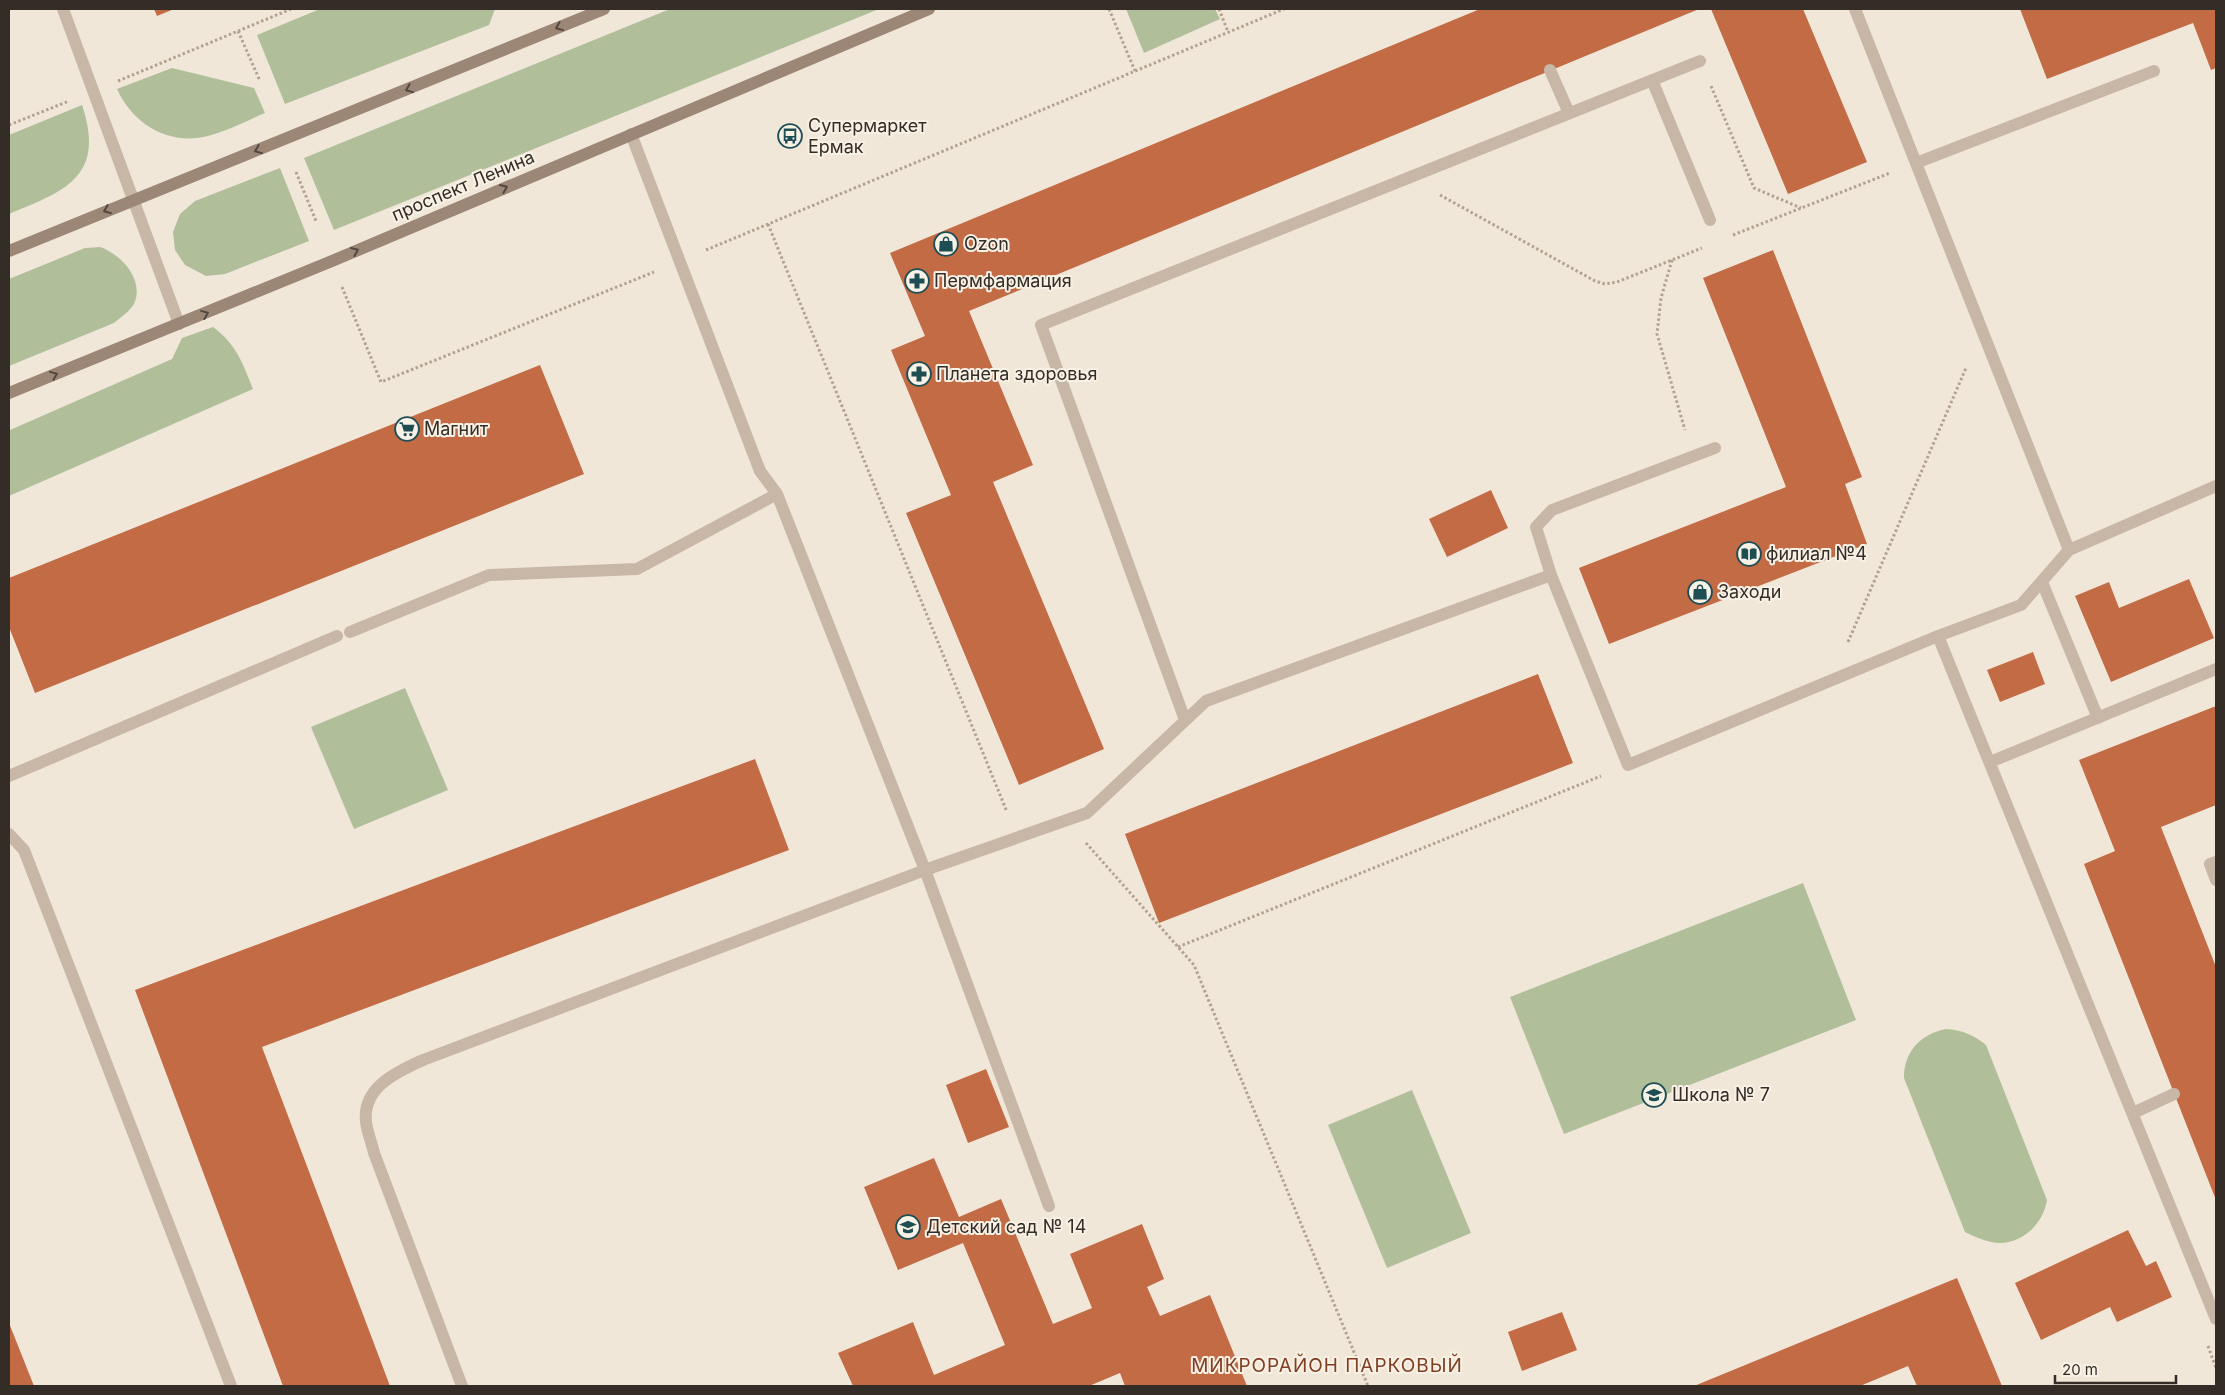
<svg xmlns="http://www.w3.org/2000/svg" width="2225" height="1395" viewBox="0 0 2225 1395" font-family="Inter,sans-serif">
	<style>
		.green { fill: #b0bf9a }
		.building { fill: #c36b45 }
		.lines { fill: none; stroke-linecap: round; stroke-linejoin: round }
		.path { stroke: #b4a290; stroke-width: 3; stroke-dasharray: 2.5 2.5; stroke-linecap: butt }
		.lane { stroke: #c8b7a6; stroke-width: 12 }
		.secondary { stroke: #9c8777; stroke-width: 12 }
		.oneway { stroke: #53473f }
		.labels { text-anchor: middle; stroke-width: 4; stroke-linejoin: round; paint-order: stroke }
		.poi-label { font-size: 18px; fill: #342c27; stroke: #f8f1e5; text-anchor: start }
		.street-label { font-size: 18px; fill: #342c27; stroke: #f8f1e5 }
		.neighbourhood-label { font-size: 19px; letter-spacing: 1px; fill: #813e22; stroke: #f8f1e5 }
	</style>
	<rect width="100%" height="100%" fill="#f1e7d9"/>
	<!-- green -->
	<path class="green" d="M320 9H495L489 25 285 104 257 35Z
		M670 9H879L334 230 304 158Z
		M1126 9H1215L1220 19 1144 53Z
		M172 68 254 88 265 113C246 121 227 131 208 136 168 146 133 124 117 89Z
		M82 105C106 177 65 191 9 214V135Z
		M280 168 309 241 225 274 206 276 185 265 175 250 173 232 180 214 195 201Z
		M100 247C121 254 145 280 134 304 129 312 121 317 114 323L9 366V279L85 248Z
		M213 327C237 345 242 362 253 389L9 496V428L10 430 172 359 182 338Z
		M405 688 448 790 354 829 311 727Z
		M1803 883 1856 1020 1564 1134 1510 997Z
		M1946 1029C1962 1030 1974 1035 1986 1045L2047 1200C2043 1226 2018 1248 1991 1242 1982 1240 1973 1236 1965 1232L1904 1078C1904 1051 1921 1034 1946 1029Z
		M1412 1090 1471 1233 1387 1268 1328 1125Z"/>
	<!-- building -->
	<path class="building" d="M154 9H174L157 16Z
		M1480 9H1699L969 311 1033 465 993 482 1104 749 1019 785 906 513 951 495 891 350 925 336 890 253Z
		M1711 9H1803L1867 162 1788 194Z
		M2020 9H2216V68L2211 70 2193 23 2047 79Z
		M1773 250 1862 477 1845 484 1867 544 1609 644 1579 568 1786 487 1703 278Z
		M540 365 584 474 35 693 9 627V578Z
		M1491 490 1508 528 1447 557 1429 519Z
		M2189 579 2214 638 2111 682 2075 596 2109 582 2119 608Z
		M2033 652 2045 684 2000 702 1987 670Z
		M1538 674 1573 763 1159 923 1125 834Z
		M2216 706V805L2161 827 2216 967V1200L2084 864 2115 851 2079 760Z
		M755 759 789 850 262 1047 390 1386H283L135 990Z
		M986 1069 1009 1127 968 1143 946 1085Z
		M934 1158 959 1217 1001 1199 1053 1324 1092 1308 1070 1254 1142 1224 1164 1279 1147 1287 1160 1316 1210 1295 1247 1386H1125L1120 1373 1089 1386H853L838 1353 913 1322 934 1375 1005 1345 963 1243 898 1270 864 1187Z
		M2128 1230 2146 1266 2156 1261 2172 1297 2117 1322 2110 1307 2041 1340 2015 1283Z
		M1957 1278 2002 1386H1917L1908 1366 1860 1386H1694Z
		M1562 1312 1577 1350 1522 1371 1508 1332Z
		M9 1323 34 1386H9Z"/>
	<g class="lines">
		<!-- path -->
		<path class="path" d="M1109 9 1135 71
			M1219 9 1228 32
			M238 31 260 81
			M118 81 291 9
			M1711 86 1754 188 1801 208
			M9 125 69 101
			M296 172 316 221
			M1440 195 1595 281 1605 284 1617 282 1702 248
			M768 224 1007 812
			M1733 235 1890 173
			M706 250 1284 9
			M1672 260 1661 298 1657 334 1685 430
			M342 287 381 382 654 272
			M1848 642 1966 368
			M1086 843 1194 965 1368 1386
			M1178 947 1601 776
			M2208 1346 2216 1368"/>
		<!-- lane -->
		<path class="lane" d="M63 9 179 324
			M1855 9 2069 550
			M1550 70 1569 113
			M1652 80 1710 220
			M631 134 760 471 777 494 925 870 1049 1206
			M1916 163 2154 71
			M1551 575 1536 527 1552 510 1715 448
			M2042 582 2098 718
			M350 632 489 575 637 569 777 494
			M1938 636 2216 1319
			M1185 720 1041 325 1700 61
			M1990 762 2216 669
			M9 776 337 636
			M9 834 24 850 231 1386
			M2216 862 2210 864 2216 880
			M2133 1113 2174 1094
			M462 1386 374 1153C372 1143 367 1132 366 1122 362 1087 397 1072 423 1060L925 870 1087 813 1206 701 1551 575 1628 765 1938 636 2021 605 2069 550 2216 486"/>
		<!-- secondary -->
		<path class="secondary" d="M9 251 604 9
			M9 393 332 261 929 9"/>
	</g>
	<!-- one-way arrows -->
	<defs><path id="oneway-chevron" d="M-2-3.5L2.5 0L-2 3.5" fill="none" stroke-width="1.6" stroke-linecap="round" stroke-linejoin="round" transform="scale(1.25)"/></defs>
	<g class="oneway">
		<use href="#oneway-chevron" transform="translate(559 27) rotate(158)"/>
		<use href="#oneway-chevron" transform="translate(409 89) rotate(158)"/>
		<use href="#oneway-chevron" transform="translate(258 150) rotate(158)"/>
		<use href="#oneway-chevron" transform="translate(504 188) rotate(-23)"/>
		<use href="#oneway-chevron" transform="translate(107 210) rotate(158)"/>
		<use href="#oneway-chevron" transform="translate(355 251) rotate(-23)"/>
		<use href="#oneway-chevron" transform="translate(205 314) rotate(-22)"/>
		<use href="#oneway-chevron" transform="translate(54 375) rotate(-22)"/>
	</g>
	<!-- icons -->
	<defs>
		<g id="bus-ring" transform="scale(1.25)"><circle r="9.5" fill="#f8f1e5" stroke="#1d4e54" stroke-width="1.5"/><path d="M-5-6H5V4H4V6H2V4H-2V6H-4V4H-5ZM-3.5-4V0h7V-4ZM-3.5 1.2v1.5H-2V1.2ZM2 1.2v1.5H3.5V1.2Z" fill="#1d4e54"/></g>
		<g id="shop-ring" transform="scale(1.25)"><circle r="9.5" fill="#f8f1e5" stroke="#1d4e54" stroke-width="1.5"/><path d="M-5-2.5h2.3a2.7 3.5 0 0 1 5.4 0H5L5.5 6h-11ZM-1.5-2.5h3a1.5 2.3 0 0 0-3 0Z" fill="#1d4e54"/></g>
		<g id="pharmacy-ring" transform="scale(1.25)"><circle r="9.5" fill="#f8f1e5" stroke="#1d4e54" stroke-width="1.5"/><path d="M-2-6h4v4h4v4h-4v4h-4v-4h-4v-4h4Z" fill="#1d4e54"/></g>
		<g id="supermarket-ring" transform="scale(1.25)"><circle r="9.5" fill="#f8f1e5" stroke="#1d4e54" stroke-width="1.5"/><path d="M-6-5.5h2.5l.6 2H6L4.5 2H-2.5L-4.4-4H-6ZM-1.5 3.2a1.3 1.3 0 1 0 .1 0ZM3 3.2a1.3 1.3 0 1 0 .1 0Z" fill="#1d4e54"/></g>
		<g id="library-ring" transform="scale(1.25)"><circle r="9.5" fill="#f8f1e5" stroke="#1d4e54" stroke-width="1.5"/><path d="M-6-4Q-3-5.5-.7-3.5V5Q-3 3-6 4ZM6-4Q3-5.5 .7-3.5V5Q3 3 6 4Z" fill="#1d4e54"/></g>
		<g id="school-ring" transform="scale(1.25)"><circle r="9.5" fill="#f8f1e5" stroke="#1d4e54" stroke-width="1.5"/><path d="M0-5L7-2L0 1L-7-2ZM-4 1L0 2.5L4 1V4Q0 6-4 4Z" fill="#1d4e54"/></g>
	</defs>
	<g fill-rule="evenodd">
		<use href="#bus-ring" x="790" y="136"/>
		<use href="#shop-ring" x="946" y="244"/>
		<use href="#pharmacy-ring" x="917" y="281"/>
		<use href="#pharmacy-ring" x="919" y="374"/>
		<use href="#supermarket-ring" x="407" y="429"/>
		<use href="#library-ring" x="1749" y="554"/>
		<use href="#shop-ring" x="1700" y="592"/>
		<use href="#school-ring" x="1654" y="1095"/>
		<use href="#school-ring" x="908" y="1227"/>
	</g>
	<g class="labels">
		<!-- poi labels -->
		<g class="poi-label">
			<text x="808" y="132">Супермаркет<tspan x="808" dy="21">Ермак</tspan></text>
			<text x="964" y="250">Ozon</text>
			<text x="934" y="287">Пермфармация</text>
			<text x="936" y="380">Планета здоровья</text>
			<text x="424" y="435">Магнит</text>
			<text x="1766" y="560">филиал №4</text>
			<text x="1718" y="598">Заходи</text>
			<text x="1672" y="1101">Школа № 7</text>
			<text x="926" y="1233">Детский сад № 14</text>
		</g>
		<!-- street labels -->
		<g class="street-label">
			<text transform="translate(463 186) rotate(-23)" y="6">проспект Ленина</text>
		</g>
		<!-- neighbourhood labels -->
		<g class="neighbourhood-label">
			<text x="1327" y="1372">МИКРОРАЙОН ПАРКОВЫЙ</text>
		</g>
	</g>
	<!-- border -->
	<rect width="2225" height="1395" fill="none" stroke="#342c27" stroke-width="20"/>
	<!-- scale -->
	<path d="M2055 1375v8h121v-8" fill="none" stroke="#342c27" stroke-width="2.5"/>
	<text x="2062" y="1375" font-size="15" fill="#342c27" stroke="#f8f1e5" stroke-width="4" paint-order="stroke">20 m</text>
</svg>
